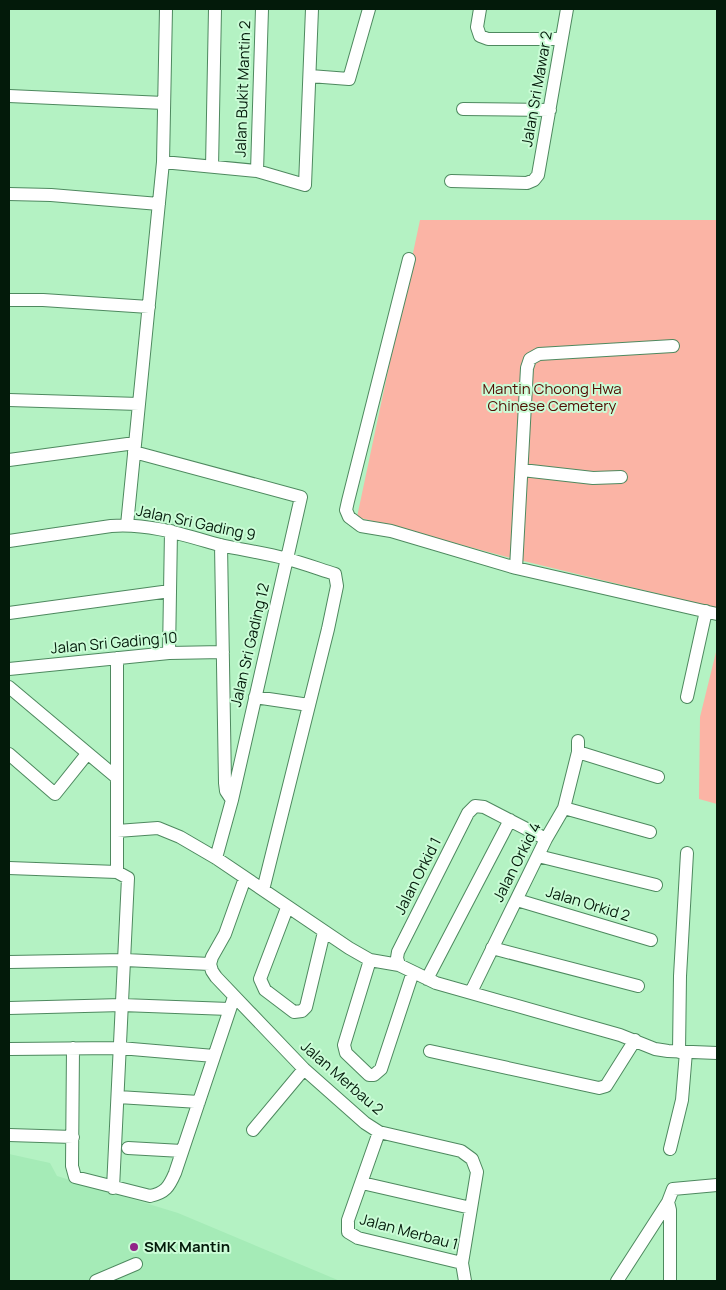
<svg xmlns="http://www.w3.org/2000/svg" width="726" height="1290" viewBox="0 0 726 1290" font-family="Manrope,sans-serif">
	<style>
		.built { fill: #a5ebb7 }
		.green { fill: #fbb4a5 }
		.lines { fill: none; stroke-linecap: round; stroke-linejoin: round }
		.minor-casing { stroke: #4e895f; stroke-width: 14 }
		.minor { stroke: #fff; stroke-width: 12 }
		.poi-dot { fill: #912588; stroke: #cafcd6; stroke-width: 2 }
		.labels { text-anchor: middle; stroke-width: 4; stroke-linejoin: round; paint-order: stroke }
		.street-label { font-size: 15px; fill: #031a0a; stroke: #cafcd6 }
		.park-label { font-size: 15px; fill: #510d04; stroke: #cafcd6 }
		.poi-label { font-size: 15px; font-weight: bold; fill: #031a0a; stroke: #cafcd6; text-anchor: start }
	</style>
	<rect width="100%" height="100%" fill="#b4f2c3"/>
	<!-- built -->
	<path class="built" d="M9 1154 50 1163 57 1176 178 1213 340 1281H9Z"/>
	<!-- green -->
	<path class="green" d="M420 220H717V608L507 557 357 517Z
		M717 648V804L699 799 700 717Z"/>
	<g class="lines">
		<!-- minor casing -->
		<g class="minor-casing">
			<path id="minor" d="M480 9 477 27 480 36 488 39H561
				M310 76 349 79 369 9
				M9 96 164 103
				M463 109 550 110
				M163 162 257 171 305 185 312 9
				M212 167 215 9
				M257 171 262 9
				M451 181 527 183 534 180 538 175 567 9
				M9 194 51 195 159 204
				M409 259 348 501 346 510 349 517 361 526 391 531 516 568 717 614
				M9 300H43L149 307
				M9 400 139 404
				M134 452 301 497 232 800 216 858
				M9 460 135 443
				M522 470 593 478 621 477
				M127 525 163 162 166 9
				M9 541 111 526C149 523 184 535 220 545 242 550 265 553 287 559 303 563 319 569 335 574L337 586 328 629 263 890
				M221 545 225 783 226 791 232 800
				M516 568 527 368 530 359 539 354 673 346
				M9 613 170 591
				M169 653 171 531
				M9 669 169 653 223 652
				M9 687 116 777
				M255 697 309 705
				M687 697 706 611
				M578 752 658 777
				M9 754 55 794 87 754
				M564 808 650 832
				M117 831 158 828 180 837 216 858 349 948 370 960 399 965 436 983 620 1035 655 1049 668 1051 717 1053
				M538 856 656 885
				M9 868 117 872 128 878 113 1188
				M117 872V658
				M245 878 225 934 212 957 210 964 212 971 216 977 304 1069 365 1123 379 1132 461 1151 472 1159 477 1172 462 1263 465 1281
				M517 900 651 940
				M287 908 260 979 265 990 294 1012 302 1011 306 1007 324 932
				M492 948 638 986
				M370 960 344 1045 346 1053 369 1075H374L381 1069 413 972
				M9 962 125 960 210 964
				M399 965 397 958 398 952 468 813 475 806 484 807 546 839
				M427 979 510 820
				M471 992 546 839 564 808 578 752V741
				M9 1008 122 1005 229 1009
				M73 1048 72 1166 75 1177 150 1196C165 1193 169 1187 175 1173L234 997
				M9 1049 120 1048 214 1056
				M430 1051 599 1088 606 1086 635 1040
				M679 1052 680 976 687 853
				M118 1097 199 1102
				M253 1130 304 1069
				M379 1132 348 1220V1232L358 1238 462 1263
				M9 1135 73 1137
				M128 1148 182 1151
				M670 1149 682 1100 686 1052
				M362 1183 471 1208
				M668 1202 670 1210V1281
				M96 1281 136 1264
				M617 1281 668 1202 673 1189 717 1185"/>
		</g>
		<!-- minor -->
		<use href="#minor" class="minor"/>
	</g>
	<!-- markers -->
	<circle class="poi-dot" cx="134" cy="1247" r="5"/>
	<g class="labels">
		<!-- street labels -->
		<g class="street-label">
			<text transform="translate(243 89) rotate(-88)" y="5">Jalan Bukit Mantin 2</text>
			<text transform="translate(537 89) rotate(-80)" y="5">Jalan Sri Mawar 2</text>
			<text transform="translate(196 523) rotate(12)" y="5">Jalan Sri Gading 9</text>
			<text transform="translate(114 643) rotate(-5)" y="5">Jalan Sri Gading 10</text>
			<text transform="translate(250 645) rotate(-77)" y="5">Jalan Sri Gading 12</text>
			<text transform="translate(517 862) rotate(-63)" y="5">Jalan Orkid 4</text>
			<text transform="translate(418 876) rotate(-63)" y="5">Jalan Orkid 1</text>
			<text transform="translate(588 904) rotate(17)" y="5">Jalan Orkid 2</text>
			<text transform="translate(342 1078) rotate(41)" y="5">Jalan Merbau 2</text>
			<text transform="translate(409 1232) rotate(15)" y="5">Jalan Merbau 1</text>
		</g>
		<!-- park labels -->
		<g class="park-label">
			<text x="552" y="394">Mantin Choong Hwa<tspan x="552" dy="17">Chinese Cemetery</tspan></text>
		</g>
		<!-- poi labels -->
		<g class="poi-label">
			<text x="144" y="1252">SMK Mantin</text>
		</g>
	</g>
	<!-- border -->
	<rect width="726" height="1290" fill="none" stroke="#031a0a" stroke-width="20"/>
</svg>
